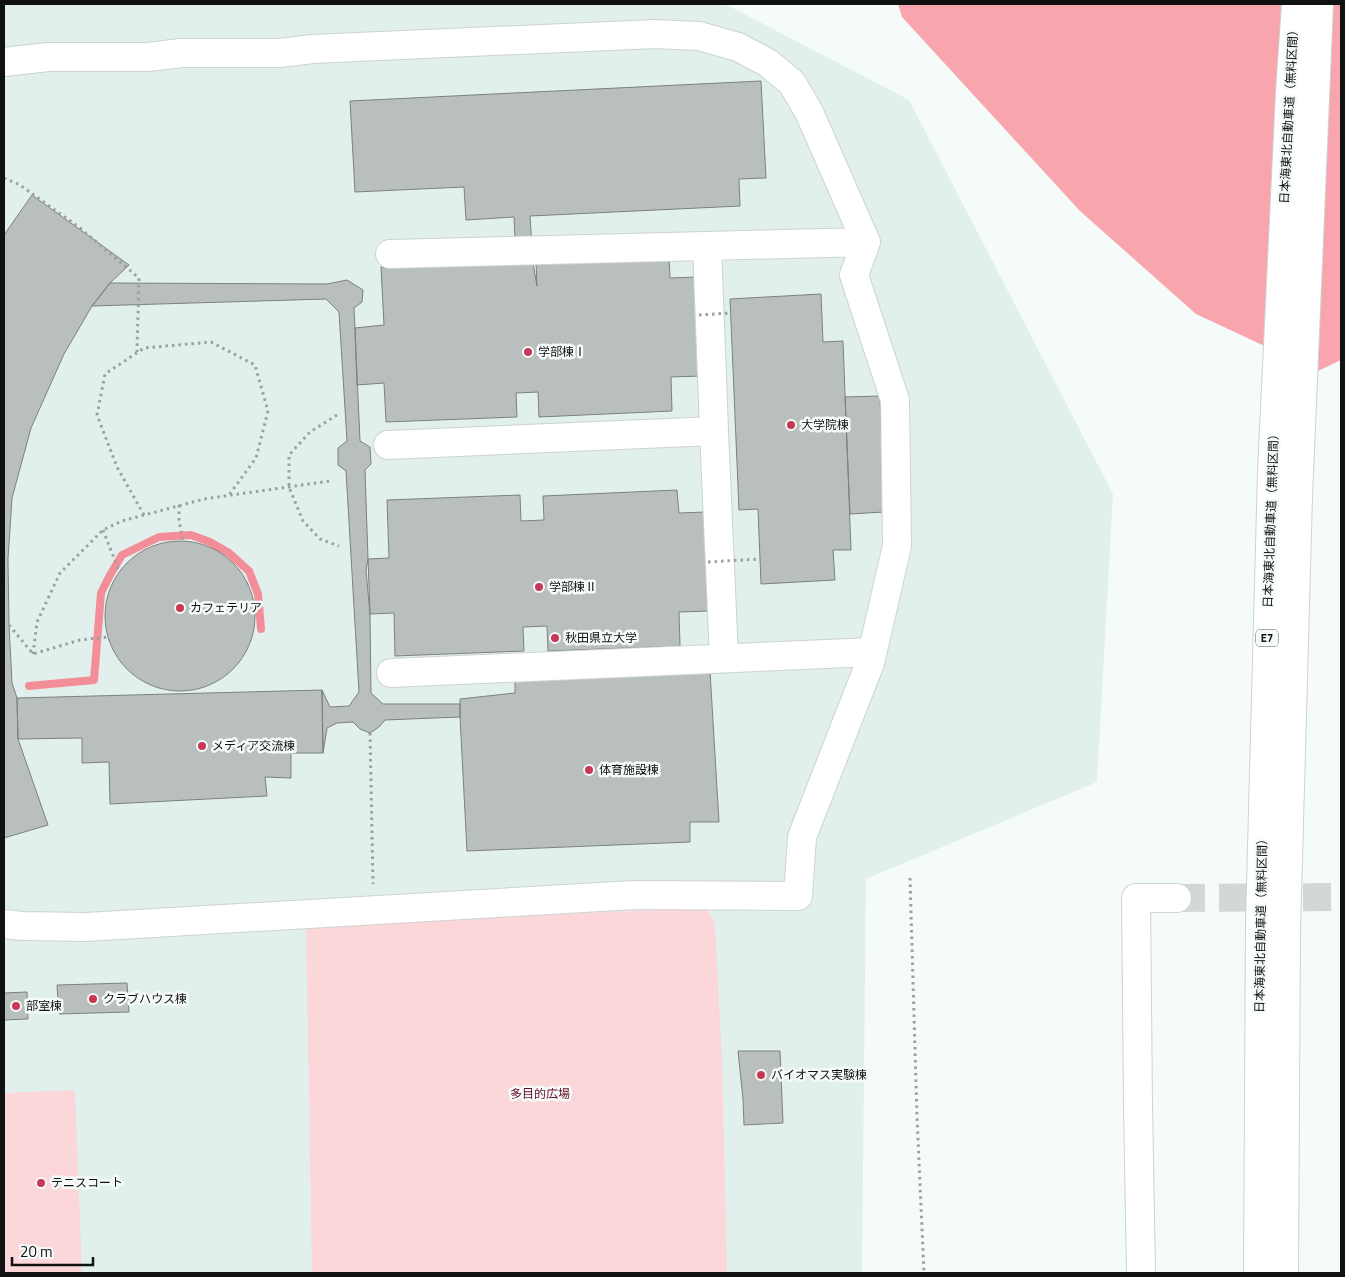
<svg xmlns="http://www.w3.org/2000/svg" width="1345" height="1277" viewBox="0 0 1345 1277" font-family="'Titillium Web','Noto Sans JP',sans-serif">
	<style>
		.built { fill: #e1f0ed }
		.green { fill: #fbd7da }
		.forest { fill: #f8a5ad }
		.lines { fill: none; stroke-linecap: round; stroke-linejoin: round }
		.stream { stroke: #f38e99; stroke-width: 8 }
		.building { fill: #b9bfbd; stroke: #7c8180 }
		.minor-tunnel { stroke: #d3d8d6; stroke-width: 28; stroke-dasharray: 28 14; stroke-linecap: butt }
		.minor-casing { stroke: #cdd3d2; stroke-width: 30 }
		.highway-casing { stroke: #cdd3d2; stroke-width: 30 }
		.path { stroke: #9ca09f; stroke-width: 3; stroke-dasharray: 2.5 4; stroke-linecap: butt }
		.minor { stroke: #fff; stroke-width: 28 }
		.highway { stroke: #fff; stroke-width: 28 }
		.path-bridge { stroke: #9ca09f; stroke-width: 3; stroke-dasharray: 2.5 4; stroke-linecap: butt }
		.poi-dot { fill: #c83856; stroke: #f5fbf9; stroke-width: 2 }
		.labels { text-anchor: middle; stroke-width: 5; stroke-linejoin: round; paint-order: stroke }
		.shield { fill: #f5fbf9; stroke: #555757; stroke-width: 1 }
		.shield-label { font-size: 11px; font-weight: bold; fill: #101111 }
		.street-label { font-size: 12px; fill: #101111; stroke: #f5fbf9 }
		.poi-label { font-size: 12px; fill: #101111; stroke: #f5fbf9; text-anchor: start }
		.park-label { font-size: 12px; fill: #660b23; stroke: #f5fbf9 }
	</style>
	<rect width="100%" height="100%" fill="#f5fbf9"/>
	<!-- built -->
	<path class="built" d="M4 4H725L909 100 1113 494 1097 782 866 879 862 1273H4Z"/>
	<!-- green -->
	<path class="green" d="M707 908 715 924 722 1059 727 1273H312L306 924Z
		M75 1090 82 1273H4V1093Z"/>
	<!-- forest -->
	<path class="forest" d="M898 4H1341V360L1318 371 1196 314 1080 211 902 17Z"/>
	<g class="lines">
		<!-- stream -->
		<path class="stream" d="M29 686 94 680 101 593 110 575 122 555 159 537 191 535 210 542 229 553 249 571 258 594 261 629"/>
	</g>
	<!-- building -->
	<path class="building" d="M761 81 766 178 739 179 740 206 530 216 533 263 516 262 514 217 466 220 464 187 355 192 350 101Z
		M32 195 129 265 110 283 92 306 64 354 31 428 12 498 8 559 9 625 12 683 17 698 18 739 48 825 4 838V235Z
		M669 256 670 278 697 277 701 376 671 377 672 411 539 417 538 392 516 393 517 417 386 422 384 383 357 385 355 328 384 325 381 267 511 262 533 263 537 286 536 262Z
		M347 280 363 290 362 302 354 308 360 441 370 447 371 464 365 470 368 559 366 570 370 614 371 693 383 704H460V717L385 720 379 727 370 733 360 729 353 722 337 723 327 728 323 753 322 690 330 707 349 706 359 692 346 471 338 465V448L347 441 339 312 326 299 92 306 110 283 327 284Z
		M821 294 823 342 843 341 851 550H833L835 580 761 584 758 509 739 510 730 299Z
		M880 396 884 512 850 514 845 397Z
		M677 490 679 513 706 512 709 611 679 612 680 646 548 651 547 626 523 627 524 651 395 656 394 613 370 614 368 559 389 558 387 500 520 495 521 521 544 520 543 496Z
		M105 616a75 75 0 1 1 150 0a75 75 0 1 1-150 0Z
		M710 671 719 822H690V842L467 851 460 717V699L515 693V680Z
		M322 690 323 753H291V778L265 777 267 796 110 804 109 762 82 763V738L18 739 17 698Z
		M127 983 129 1012 59 1014 57 985Z
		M27 992 28 1019 4 1020V993Z
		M738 1051H780L783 1123 744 1125 743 1099Z"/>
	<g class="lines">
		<!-- minor-tunnel -->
		<path class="minor-tunnel" d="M1177 898 1341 897"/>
		<!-- minor casing -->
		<g class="minor-casing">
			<path id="minor" d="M4 62 48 57H148L181 53H280L312 49 655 34 699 36 738 47 768 63 792 83 809 112 866 242 854 275 895 400 897 546 870 663 802 837 798 896 634 895 86 927 22 926 4 924
				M707 246 714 431
				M390 254 866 242
				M388 445 714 431 724 658
				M391 673 872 652
				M1141 1273 1138 1105 1136 898H1177"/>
		</g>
		<!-- highway casing -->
		<g class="highway-casing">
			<path id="highway" d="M1258 1273 1260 923 1272 471 1290 93 1296 4
				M1284 1273 1286 932 1298 497 1319 4"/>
		</g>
		<!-- path -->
		<path class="path" d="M4 178 20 185 80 228 139 278 137 352
			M337 415 310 432 289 455V487L303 521 320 539 339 546
			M179 505V520L183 541
			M144 515 117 467 97 415 105 374 144 348 211 342 255 365 268 411 256 458 229 495
			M103 530 119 571
			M9 625 33 654 80 640 108 637
			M33 654 37 622 60 573 103 530 122 521 204 499 330 481
			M370 733 373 884
			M910 878 917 1117 924 1273"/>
		<!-- minor -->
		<use href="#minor" class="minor"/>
		<!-- highway -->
		<use href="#highway" class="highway"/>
		<!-- path-bridge -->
		<path class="path-bridge" d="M699 315 730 313
			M708 562 760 559"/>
	</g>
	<!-- markers -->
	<g class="poi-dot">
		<circle cx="528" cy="352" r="5"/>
		<circle cx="791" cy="425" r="5"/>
		<circle cx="539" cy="587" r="5"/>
		<circle cx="180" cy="608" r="5"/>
		<circle cx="555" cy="638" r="5"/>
		<circle cx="202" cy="746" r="5"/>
		<circle cx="589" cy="770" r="5"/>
		<circle cx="93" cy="999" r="5"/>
		<circle cx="16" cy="1006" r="5"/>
		<circle cx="761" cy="1075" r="5"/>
		<circle cx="41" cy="1183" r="5"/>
	</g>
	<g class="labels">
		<!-- shield labels -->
		<rect class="shield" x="1256" y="629.5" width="22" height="17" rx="4"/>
		<g class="shield-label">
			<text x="1267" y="642">E7</text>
		</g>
		<!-- street labels -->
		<g class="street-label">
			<text transform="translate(1289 114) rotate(-87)" y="4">日本海東北自動車道（無料区間）</text>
			<text transform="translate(1271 518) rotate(-88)" y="4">日本海東北自動車道（無料区間）</text>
			<text transform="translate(1261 923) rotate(-89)" y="4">日本海東北自動車道（無料区間）</text>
		</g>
		<!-- poi labels -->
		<g class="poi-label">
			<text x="538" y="356">学部棟Ⅰ</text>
			<text x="801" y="429">大学院棟</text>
			<text x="549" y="591">学部棟Ⅱ</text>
			<text x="190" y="612">カフェテリア</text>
			<text x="565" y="642">秋田県立大学</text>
			<text x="212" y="750">メディア交流棟</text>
			<text x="599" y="774">体育施設棟</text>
			<text x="103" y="1003">クラブハウス棟</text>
			<text x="26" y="1010">部室棟</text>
			<text x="771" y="1079">バイオマス実験棟</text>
			<text x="51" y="1187">テニスコート</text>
		</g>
		<!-- park labels -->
		<g class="park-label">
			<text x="540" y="1098">多目的広場</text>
		</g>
	</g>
	<!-- border -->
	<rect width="1345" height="1277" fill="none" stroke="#101111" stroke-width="10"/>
	<!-- scale -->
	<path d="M12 1257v8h81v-8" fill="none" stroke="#101111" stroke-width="2.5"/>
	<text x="20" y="1257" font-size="15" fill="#101111" stroke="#f5fbf9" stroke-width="4" paint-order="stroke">20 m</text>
</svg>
